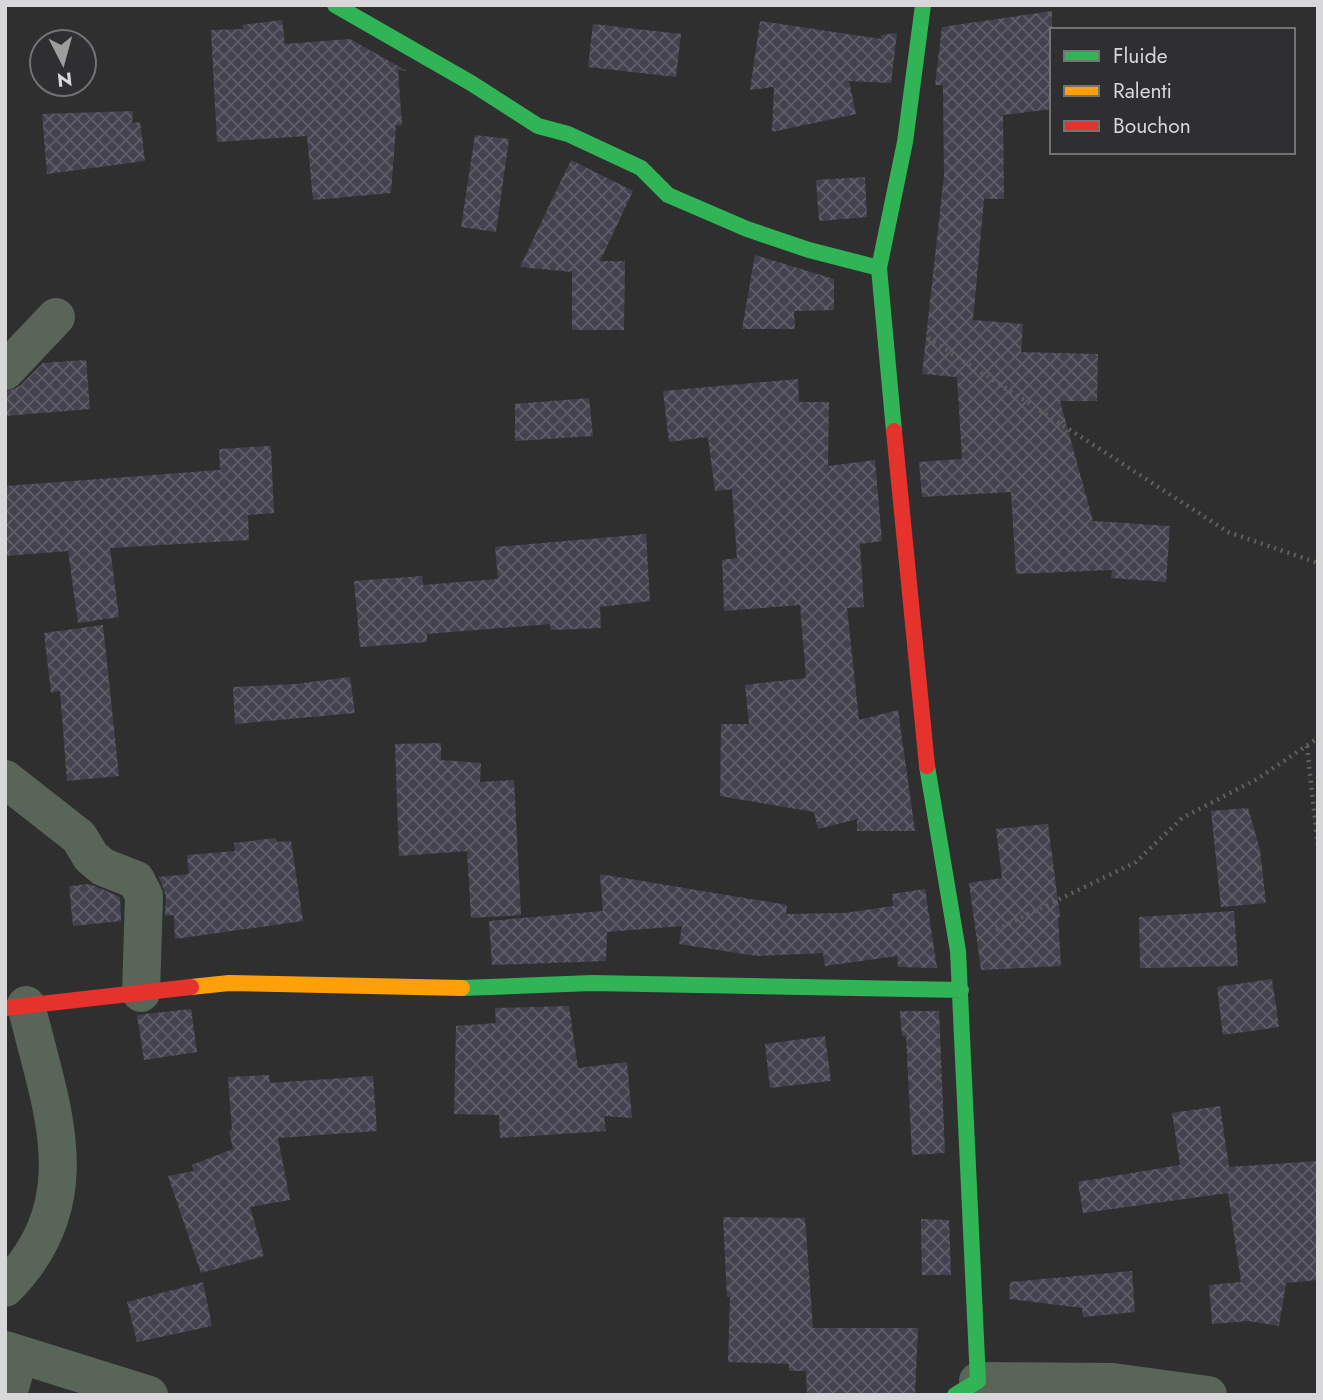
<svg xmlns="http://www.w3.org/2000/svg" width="1323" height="1400" viewBox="0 0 1323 1400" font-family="Jost,sans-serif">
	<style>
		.building { fill: url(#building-cross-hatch) }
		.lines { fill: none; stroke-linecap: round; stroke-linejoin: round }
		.path { stroke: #5a625a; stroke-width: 4.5; stroke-dasharray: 2 5; stroke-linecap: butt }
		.street { stroke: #596559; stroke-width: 38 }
		.fast { stroke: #30b455; stroke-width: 16 }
		.slow { stroke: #ff9f0a; stroke-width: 16 }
		.jam { stroke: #e5322d; stroke-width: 16 }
	</style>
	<defs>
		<pattern id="building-cross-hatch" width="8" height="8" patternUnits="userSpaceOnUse" patternTransform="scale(1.75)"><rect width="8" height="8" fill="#45424f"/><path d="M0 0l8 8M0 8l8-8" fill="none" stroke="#5f5d68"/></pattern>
	</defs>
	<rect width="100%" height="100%" fill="#2f2f30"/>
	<!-- building -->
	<path class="building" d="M1052 11V109L1003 115 1004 199H984L973 320 1023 324 1021 352 1098 354 1097 401H1060L1093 521 1170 526 1166 582 1111 578 1112 570 1016 574 1011 492 922 497 919 462 962 459 957 377 922 374 944 175 943 85H935L942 27Z
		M282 20 285 44 350 39 407 71 398 70 402 125 396 126 391 193 313 200 307 136 217 142 211 30 243 29 242 25Z
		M760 21 881 39V35L897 33 891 83 849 81 856 114 772 132 774 87 750 90Z
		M593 24 681 34 676 77 588 67Z
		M133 111 132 123 140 122 145 161 47 174 42 114Z
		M475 135 509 139 496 232 461 227Z
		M571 160 633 191 600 261H625L624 330H572V272L520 267Z
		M865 177 867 217 819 221 816 180Z
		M755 255 834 279V310L794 311 795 329H742Z
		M86 360 90 409 5 416V392L20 386 43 363Z
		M798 379 799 402H829L828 466 875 460 882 541 860 544 864 607 847 608 859 720 898 710 915 831H857V819L818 829 814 812 720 796 721 724H749L745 685 806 678 800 605 724 611 722 560 737 558 732 489 715 491 708 437 669 442 663 391Z
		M589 398 593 436 515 441V404Z
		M271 446 274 513 248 515 249 540 110 548 119 617 78 623 68 551 5 556V486L220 470 219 449Z
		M646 534 650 601 600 607 601 628 551 630 550 624 427 634V642L360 647 354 581 422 576 423 585 498 579 495 547Z
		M103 625 119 776 67 781 60 691 51 693 44 633Z
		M350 677 355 713 235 724 233 687 296 684Z
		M441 743V760L481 763 480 782 514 780 521 915 471 918 467 851 399 856 395 744Z
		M1248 808 1260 850 1266 903 1221 907 1211 811Z
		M1048 824 1060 917H1058L1061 966 981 970 969 883 1002 878 996 829Z
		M276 838 277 842 291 841 303 921 175 939 174 915 165 916 166 896 159 877 189 874 187 855 235 851 234 843Z
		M600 874 787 905 786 914 845 913 893 906 892 894 925 889 937 968 898 967 897 956 825 966 823 953 757 956 679 944 682 926 607 932 606 961 492 965 489 921 603 911Z
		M90 884 120 897 121 921 73 926 69 886Z
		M1234 911 1238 966 1140 968 1139 917Z
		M1272 979 1279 1027 1223 1035 1217 987Z
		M569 1006 578 1068 627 1062 632 1118 604 1116 606 1131 500 1138 499 1115 454 1114 456 1026 496 1023 495 1008Z
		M191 1009 197 1052 144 1060 137 1015Z
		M900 1011H939L945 1153 912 1155 906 1036H902Z
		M825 1036 831 1081 770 1088 765 1044Z
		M269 1075 270 1083 373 1076 377 1131 278 1138 290 1200 250 1207 264 1256 201 1273 168 1176 194 1171 192 1165 233 1149 229 1131 232 1130 228 1077Z
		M1220 1106 1229 1167 1318 1161V1280L1286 1283 1279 1326 1248 1321 1212 1324 1209 1285 1241 1282 1228 1193 1083 1213 1078 1182 1180 1165 1172 1113Z
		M723 1217 805 1218 813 1328H918L915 1395H807L806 1371H789V1364L728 1362 730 1297H727Z
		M921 1219 949 1220 951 1275H922Z
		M1132 1271 1135 1312 1083 1317 1082 1308 1009 1299 1010 1282Z
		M203 1282 212 1326 137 1342 127 1302Z"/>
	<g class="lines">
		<!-- path -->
		<path class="path" d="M928 338 1228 532 1318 563
			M1307 746 1318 847
			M996 930 1136 862 1182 818 1257 779 1318 738"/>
		<!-- street -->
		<path class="street" d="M5 371 56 317
			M5 779 79 837 91 857 103 867 136 880 144 896 141 993
			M5 1288C92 1201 51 1108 26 1005
			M5 1350 149 1395
			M978 1381 1113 1382 1208 1395
			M8 1395 19 1355"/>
		<!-- fast -->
		<path class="fast" d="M335 5 471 83 538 126 568 134 641 168 668 195 747 229 809 250 879 268
			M894 431 879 268 905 142 923 5
			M927 766 958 951 978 1381 955 1395
			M462 988 592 983 961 990"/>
		<!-- slow -->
		<path class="slow" d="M191 987 229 983 462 988"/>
		<!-- jam -->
		<path class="jam" d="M894 431 927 766
			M5 1008 191 987"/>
	</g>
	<!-- border -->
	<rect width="1323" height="1400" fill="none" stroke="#d8d8da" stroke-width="14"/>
	<!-- legend -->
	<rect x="1050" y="28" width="245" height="126" fill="#2f2e31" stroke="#737275" stroke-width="2"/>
	<rect x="1064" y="51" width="35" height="10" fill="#30b455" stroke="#737275" stroke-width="2"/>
	<text x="1113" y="63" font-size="21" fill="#d8d8da">Fluide</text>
	<rect x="1064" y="86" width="35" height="10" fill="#ff9f0a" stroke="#737275" stroke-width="2"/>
	<text x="1113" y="98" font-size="21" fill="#d8d8da">Ralenti</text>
	<rect x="1064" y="121" width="35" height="10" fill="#e5322d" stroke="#737275" stroke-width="2"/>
	<text x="1113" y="133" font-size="21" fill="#d8d8da">Bouchon</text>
	<!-- north arrow -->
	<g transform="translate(63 63) rotate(174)"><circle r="33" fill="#2f2e31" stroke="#737275" stroke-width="2"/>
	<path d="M0-5L12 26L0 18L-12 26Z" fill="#9d9d9e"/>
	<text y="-10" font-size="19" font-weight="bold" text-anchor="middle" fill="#d8d8da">N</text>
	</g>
</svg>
